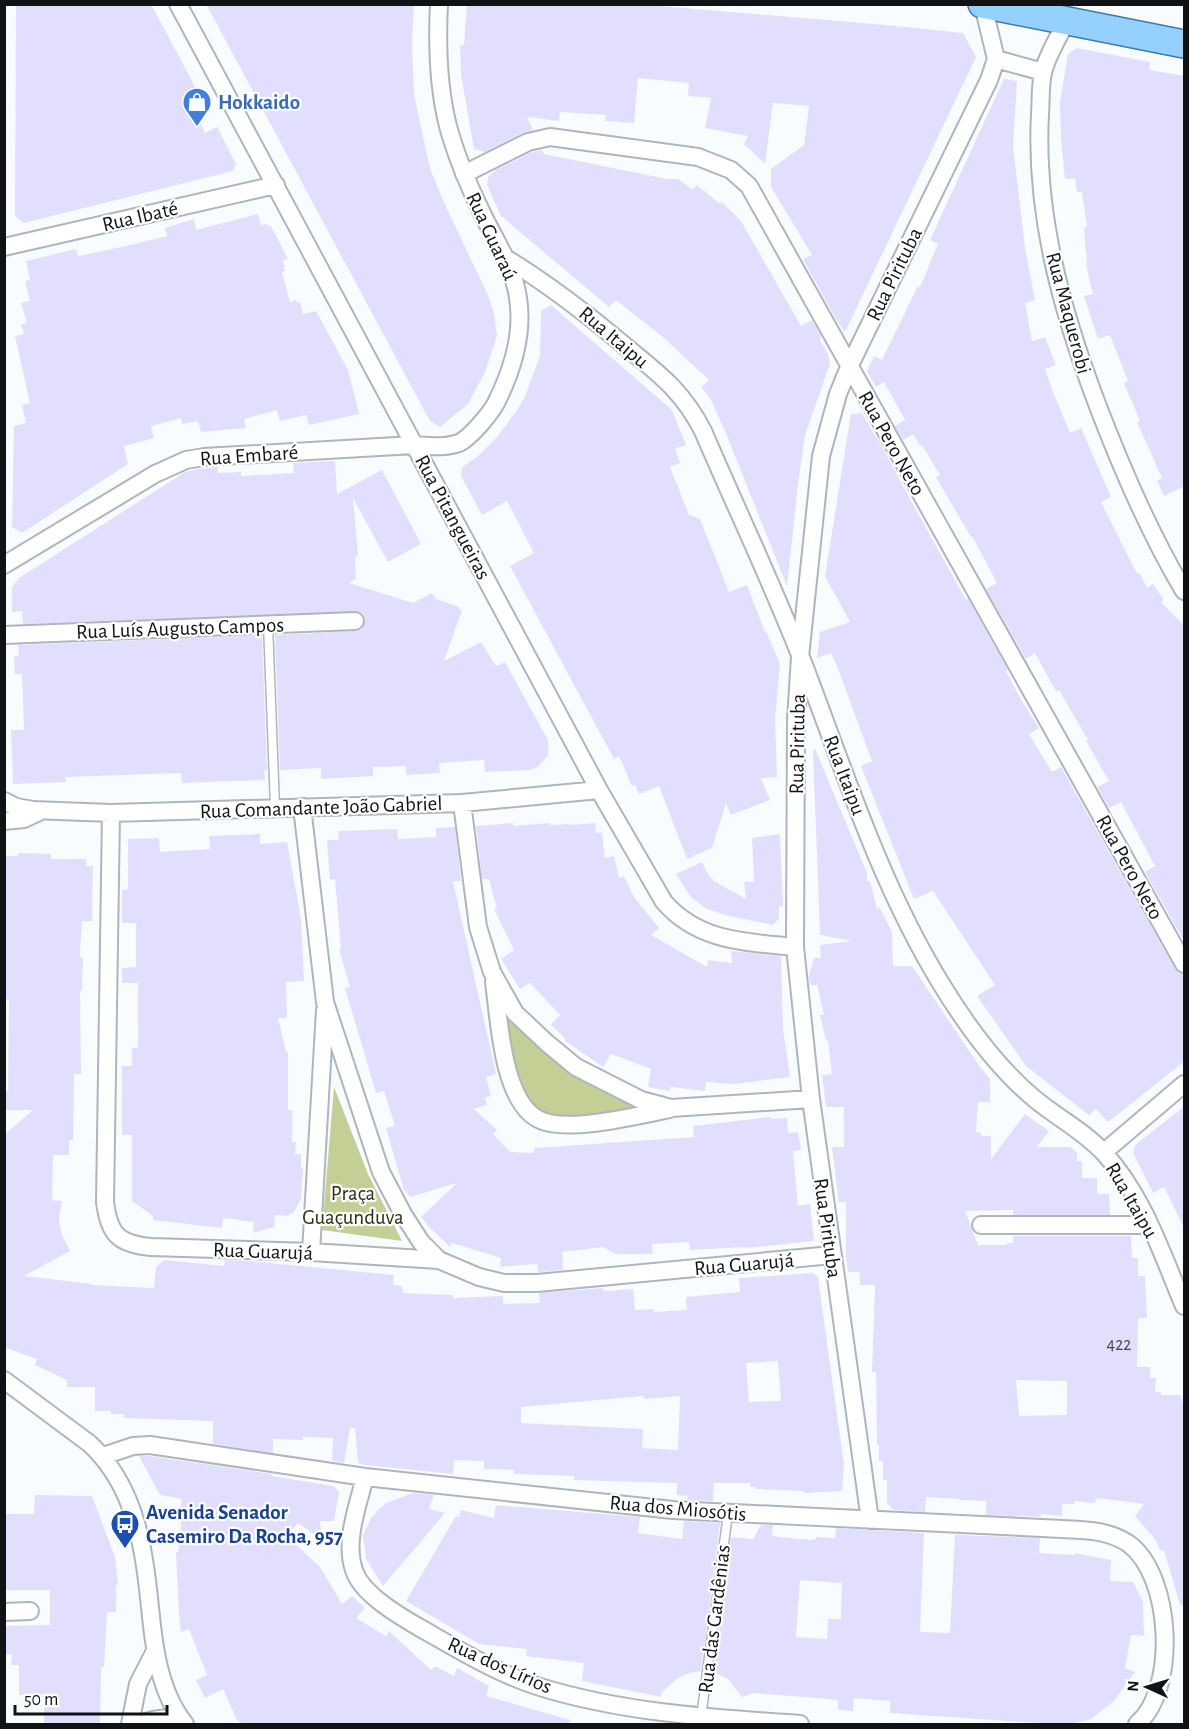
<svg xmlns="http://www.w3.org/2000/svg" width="1189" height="1729" viewBox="0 0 1189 1729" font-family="'Alegreya Sans',sans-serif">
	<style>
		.green { fill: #c4cf96 }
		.building { fill: #e2dffe; fill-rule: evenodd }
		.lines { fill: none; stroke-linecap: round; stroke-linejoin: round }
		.service-casing { stroke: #adb6bd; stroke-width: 11 }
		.minor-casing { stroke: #adb6bd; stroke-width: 20 }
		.primary-casing { stroke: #3a7bab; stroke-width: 30 }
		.service { stroke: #fff; stroke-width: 8 }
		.minor { stroke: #fff; stroke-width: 16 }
		.primary { stroke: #96d1fd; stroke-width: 27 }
		.labels { text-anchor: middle; stroke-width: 4.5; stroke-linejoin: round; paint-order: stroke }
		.number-label { font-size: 18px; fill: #444650 }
		.shop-label { font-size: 21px; font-weight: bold; fill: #366cbe; stroke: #fff; text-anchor: start }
		.street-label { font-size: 21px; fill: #101316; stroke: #fff }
		.park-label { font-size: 21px; fill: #2b300d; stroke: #fff }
		.transit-label { font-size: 21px; font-weight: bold; fill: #164399; stroke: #fff; text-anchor: start }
	</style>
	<rect width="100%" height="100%" fill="#f8fcff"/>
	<!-- green -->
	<path class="green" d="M507 1019 515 1021 562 1064 598 1089 634 1106 631 1114 552 1118 538 1112 525 1100 503 1026Z
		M334 1087 368 1174 402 1241 322 1230Z"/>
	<!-- building -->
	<path class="building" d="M16 4H151L200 96 190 101 205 133 217 127 236 164 233 171 24 223 15 216Z
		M206 4H414L412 44 414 94 426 151 431 171 446 207 488 295 494 313 497 336 485 372 468 404 440 427 430 421Z
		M467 4H636L886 25 963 33 976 57 845 332 837 321 803 259 812 255 771 187V169L804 145 809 106 773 103 765 164 744 144 748 136 705 128 711 98 688 96 689 83 638 78 634 123 605 121 606 115 560 112 559 121 527 117 533 130 524 132 485 152 474 149 461 75 460 46 464 45Z
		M1077 48 1150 62 1149 70 1185 76V486L1164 496 1157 481 1162 478 1137 422 1140 421 1124 383 1128 381 1110 335 1098 339 1084 296 1093 294 1086 265H1087L1084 227H1087L1082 192H1077L1075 178 1065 179 1061 138 1060 102 1068 54Z
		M1004 79 1017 81 1013 146 1025 248 1035 300 1025 303 1032 341 1045 337 1056 365 1045 369 1053 392 1070 433 1081 428 1111 497 1101 502 1136 572 1140 574 1147 588 1153 584 1164 600 1161 602 1185 626V943L1145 872 1155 866 1121 802 1109 808 1097 787 1109 781 1086 741 1088 740 1059 690 1056 691 1035 653 1026 659 986 589 997 583 972 536 971 537 936 477 940 475 922 445 920 446 913 434 903 440 895 426 905 420 884 382 876 387 867 371 874 356 882 360 918 286 920 287 938 244 930 240Z
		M542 150 544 154 667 179H678L693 190 697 185 720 204 722 202 741 221 801 326 812 320 821 336 820 340 828 354 830 364 805 435 798 485 787 586 725 431 710 398 701 387 709 380 664 338 616 300 609 307 501 216 487 185 488 177 496 170 532 152Z
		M258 214 261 225 267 224 268 226H271L288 259 283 260 285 271 282 272 290 302 296 300 297 303 300 302 303 314 316 311 348 370 359 414 309 425 306 415 280 421 277 410 244 419 246 428 201 432 198 421 182 424 181 418 151 426 154 438 124 446 128 464 22 533 12 527 14 426 26 423 22 405 30 403 15 336 24 334 21 324 27 323 21 303 30 301 25 281 30 280 26 261 76 249 78 256 126 246 167 236 165 228 194 219 196 230Z
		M551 305 672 410 686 445 675 449 680 463 670 467 689 515 700 519 729 592 747 585 765 632 766 631 780 664 775 719 777 777 761 778 770 800 731 815 726 803 712 848 687 859 659 786 639 794 635 785 632 786 619 756 614 759 510 566 534 553 507 501 482 515 461 476 462 467 477 457 497 437 516 412 526 394 540 356 541 311Z
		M862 413 876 437H877L911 501 966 600 968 599 1008 670 1006 671 1020 698 1039 728 1029 734 1052 772 1061 767 1175 969 1179 973 1185 974V1061L1108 1122 1096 1109 1089 1115 1026 1066 977 996 995 985 933 891 914 899 861 766 872 761 837 666 831 653 817 658 820 632 850 622 825 576 851 414Z
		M335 461 337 494 382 470 421 544 388 562 353 498 358 556 355 557 356 579 349 583 413 603 432 593 436 599 459 607V610H462L444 661 481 642 496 666 505 662 548 740V755L538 767 531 770 485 772 484 760 439 763 440 773 406 775V766L373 767V776L321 779V768L280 770 275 635 356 631 361 630 365 621 364 616 359 612 23 624 22 611 12 612V587L19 578 185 472 198 469 218 467V473L241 472V476L294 473 293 463Z
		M262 635 267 770H264L265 780 182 783 181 773 65 777 66 782 13 784 11 730H24L22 674H15L14 656H19L18 645Z
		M815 749 867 873V881H870L877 909 880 908 892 932 893 966H912L980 1067 990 1079V1102H978L976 1132 981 1133V1136H991V1159L1025 1114 1049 1131 1037 1147H1070L1077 1153V1161H1082V1178H1097V1194H1109L1110 1215H1013V1210L965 1211 978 1245H1007V1243H1013V1236H1131L1132 1258H1138V1276H1145L1147 1318H1138L1137 1367H1150V1378H1156L1155 1392H1161V1395H1180L1185 1409V1605H1180L1164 1550 1161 1551 1155 1539 1135 1516 1144 1504 1096 1498 1095 1503 1074 1501V1504H1062V1516L1041 1514V1517L986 1515V1501L960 1500V1499L926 1497 925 1512 894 1510 887 1503V1480H883V1461H879V1445H877L876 1372H872L875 1285H860V1272H848L846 1256V1202H839L832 1147H844V1107H826L822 1075 832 1074 828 1040 826 1041 820 1015H824L817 985H810L809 976 814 958H821L820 945 852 941 820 935 813 750ZM1016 1380 1067 1381V1415L1019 1416Z
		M513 823V826L550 823V825L569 824V825L595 823 596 833 602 832 605 858 614 856 619 878 624 876 634 897 659 928 651 935 707 967 708 960 732 963 731 951 781 956 783 1029 790 1077 734 1084 706 1082 705 1091 670 1087V1091L648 1087 651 1069 611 1054 603 1067 564 1040 565 1038 551 1025 560 1015 530 983 520 989 501 959 514 950 494 909 497 908 489 879H482L476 826Z
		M455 827 461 881H453L496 1074 486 1077 491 1096 485 1098 487 1105 474 1109 497 1130 493 1134 510 1152 534 1153V1148L694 1137 693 1126 771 1117V1119L787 1118 788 1133 798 1132 801 1150 793 1151 798 1206 810 1204 814 1241 747 1248V1247L690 1250 689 1242 652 1244 653 1254H616L603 1247 562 1252 563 1270 538 1272 537 1264 500 1267 501 1258 452 1243 450 1247 428 1226 421 1217 457 1183 410 1197 404 1190 386 1128 395 1126 384 1091 376 1093 345 988 350 987 339 949 341 948 335 879 330 880 327 840H339L338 831 397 829 398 839 436 837V828Z
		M260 834V844L287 842 301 919 304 981 286 982 287 1018H278L286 1052H288V1110H292V1142H296L295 1154H301V1168H303L301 1199 294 1212 287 1216 275 1215 274 1227 253 1233 254 1222 223 1218 222 1228 153 1220V1216L132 1201V1135H122V1066H132V1048H138V983H122V968L136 967V923H122V890L128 889V839L159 838 160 852 210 849 209 836Z
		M780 834 783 906 779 907V919L772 925 725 915 707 909 691 897 676 874 702 862 708 874 714 881 746 899 744 882H754L752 838Z
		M19 853 51 854V859H86V866H93L92 921H82L80 953 81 958H83L82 991H80L81 1074H74L73 1140H69V1155H53L52 1200 62 1201 59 1219 62 1235 70 1251 24 1276 92 1284V1285L154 1288 156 1267 164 1260 224 1266 225 1260 250 1261 394 1275 393 1285 402 1286 403 1293 453 1295V1298L503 1296V1304L540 1303 539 1293 603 1288 604 1291 633 1289 635 1310 654 1309V1312L687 1310 686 1297 740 1292 739 1278 813 1273 818 1277 840 1437 844 1463 842 1491 804 1493V1491L755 1489V1487H750L751 1483H714L713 1501 687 1500 688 1496 677 1495V1483L574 1480V1476L514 1474V1470L484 1469V1461L454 1460 453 1474 365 1465 358 1463 355 1428H350L344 1463 332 1461 333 1438 303 1437V1440L273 1439V1453L213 1444V1421L124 1418V1414H111V1411H95V1387H67V1380L35 1365 37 1359 4 1347V1135L33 1110H4V1091H8L9 1001 4 998V856H17ZM778 1361 781 1401 749 1402 746 1363ZM643 1396 644 1399 680 1396 678 1450 642 1448 643 1429 521 1423V1407Z
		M1185 1106V1230L1164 1187 1153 1193 1133 1153 1135 1145Z
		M139 1456H150L272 1474V1476L334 1486 339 1492 334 1521H320L322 1540 298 1523 287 1536 320 1567 342 1604 352 1596 365 1608 356 1618 386 1636 389 1631 431 1670 435 1666 454 1676 457 1668 489 1686 486 1696 570 1720 569 1725H243L236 1718 223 1689 205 1698 196 1680 207 1675 189 1629 181 1632 179 1615 176 1552H178L181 1535V1517L178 1516 182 1499 160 1495Z
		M413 1493 434 1495 429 1509 445 1513 383 1586 366 1559 363 1535 371 1518 377 1511 386 1503Z
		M35 1495 92 1496 115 1557 118 1585H116V1612H107L104 1667H101L100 1725H44V1695H19V1665H11L12 1654 4 1655V1626L50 1625V1590H4V1514H34Z
		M496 1505 640 1517 638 1533 682 1539 684 1521 720 1523 701 1671 689 1673 677 1679 662 1692 661 1697 582 1681 584 1663 526 1656 527 1649 479 1644 406 1601 456 1516 459 1517 461 1510 494 1518Z
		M761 1525H773L772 1536 811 1540 816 1539V1537L835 1538 836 1528 924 1533 920 1632 950 1633 955 1535 1040 1538 1039 1553 1075 1555V1553L1111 1560 1110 1581 1133 1582 1143 1602 1144 1636 1131 1635 1125 1668 1135 1672 1114 1701 1091 1719 1067 1725 890 1713V1701L854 1698 853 1711 838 1710V1701L829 1699 754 1693 742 1697 728 1679 713 1672 731 1537 753 1539ZM800 1580 842 1583 841 1619H828L827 1639 796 1637Z"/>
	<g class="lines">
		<!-- service casing -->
		<g class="service-casing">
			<path id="service" d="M268 624 275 807
				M701 1718 728 1513"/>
		</g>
		<!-- minor casing -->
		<g class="minor-casing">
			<path id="minor" d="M178 4 599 790 664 902C699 942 746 942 795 947
				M1067 20C1060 35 1046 57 1043 73 1040 86 1041 101 1040 114 1034 224 1068 332 1108 432 1130 487 1154 541 1184 591
				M996 59 1043 72
				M464 174 528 142 550 137 698 157 731 170 749 186 1184 964
				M4 247 276 185
				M504 257C545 282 582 310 619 341 656 372 681 388 703 431 736 508 772 583 802 660 844 769 879 882 940 982 966 1025 997 1068 1036 1100 1058 1118 1085 1132 1104 1153 1143 1195 1162 1254 1184 1306
				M4 565 155 474 186 460 204 457 414 445C429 446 445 448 459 443 470 438 490 414 496 403 512 371 524 335 518 298 514 267 494 239 481 211 468 184 456 156 448 126 438 87 437 44 439 4
				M4 635 355 621
				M4 801 16 807 33 810 111 813 462 803 599 790
				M462 803 478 927 492 972 515 1013 547 1043 576 1067 641 1100 671 1108 811 1099
				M302 807 325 1002 381 1172 403 1214 421 1242 439 1260
				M111 813 105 1202C109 1234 118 1244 151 1247L311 1252 439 1260 479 1277 504 1283H537L832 1255
				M4 821 24 819 39 812
				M494 982C499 1018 502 1100 538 1119 565 1134 640 1115 670 1109
				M1104 1152 1184 1084
				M981 1225H1150
				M311 1252 325 1010
				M4 1380 90 1444C141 1492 145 1561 152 1626 156 1660 163 1697 185 1724
				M103 1456 133 1446 150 1445 365 1477 673 1510 1062 1529C1085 1530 1109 1530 1129 1544 1172 1576 1178 1689 1137 1724
				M365 1477C358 1505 344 1541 354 1570 361 1594 401 1617 422 1629 459 1650 498 1674 540 1687 624 1713 713 1718 800 1724
				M870 1520 811 1099 795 947 796 720 800 657 821 456 838 394 849 367 989 80 996 59 983 5
				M4 1612 30 1611
				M130 1724 138 1684 155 1651
				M142 1724C155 1717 168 1718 182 1720"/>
		</g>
		<!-- primary casing -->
		<g class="primary-casing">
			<path id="primary" d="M982 4 1184 44"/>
		</g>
		<!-- service -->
		<use href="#service" class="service"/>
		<!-- minor -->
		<use href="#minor" class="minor"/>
		<!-- primary -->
		<use href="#primary" class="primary"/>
	</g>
	<!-- icons -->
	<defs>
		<g id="shop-pin" transform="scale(1.5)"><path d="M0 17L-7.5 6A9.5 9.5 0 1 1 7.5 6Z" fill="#3f7fe0" stroke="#fff"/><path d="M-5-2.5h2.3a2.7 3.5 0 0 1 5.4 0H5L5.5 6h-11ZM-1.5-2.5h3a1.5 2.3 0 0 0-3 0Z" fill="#fff"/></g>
		<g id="bus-pin" transform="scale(1.5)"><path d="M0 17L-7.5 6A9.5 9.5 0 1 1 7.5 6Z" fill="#1a4fb4" stroke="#fff"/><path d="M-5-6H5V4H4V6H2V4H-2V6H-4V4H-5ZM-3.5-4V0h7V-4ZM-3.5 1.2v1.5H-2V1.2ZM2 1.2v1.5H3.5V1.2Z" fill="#fff"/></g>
	</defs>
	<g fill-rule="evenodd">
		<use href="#shop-pin" x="197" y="102"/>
		<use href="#bus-pin" x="125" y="1524"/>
	</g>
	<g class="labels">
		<!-- number labels -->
		<g class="number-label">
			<text x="1119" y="1350">422</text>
		</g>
		<!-- shop labels -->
		<g class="shop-label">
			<text x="218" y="109">Hokkaido</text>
		</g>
		<!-- street labels -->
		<g class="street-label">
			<text transform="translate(140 216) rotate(-13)" y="7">Rua Ibaté</text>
			<text transform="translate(492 236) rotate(65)" y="7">Rua Guaraú</text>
			<text transform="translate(894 274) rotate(-64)" y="7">Rua Pirituba</text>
			<text transform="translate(1069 313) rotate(75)" y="7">Rua Maquerobi</text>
			<text transform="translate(614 337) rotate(40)" y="7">Rua Itaipu</text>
			<text transform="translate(892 443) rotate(61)" y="7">Rua Pero Neto</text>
			<text transform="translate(249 455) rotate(-4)" y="7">Rua Embaré</text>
			<text transform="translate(453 517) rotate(62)" y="7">Rua Pitangueiras</text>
			<text transform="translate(180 628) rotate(-2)" y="7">Rua Luís Augusto Campos</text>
			<text transform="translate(797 744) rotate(-89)" y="7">Rua Pirituba</text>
			<text transform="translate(845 775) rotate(69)" y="7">Rua Itaipu</text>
			<text transform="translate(321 807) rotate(-2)" y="7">Rua Comandante João Gabriel</text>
			<text transform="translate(1130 867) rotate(61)" y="7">Rua Pero Neto</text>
			<text transform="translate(1132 1200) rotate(60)" y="7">Rua Itaipu</text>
			<text transform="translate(828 1228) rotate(82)" y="7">Rua Pirituba</text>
			<text transform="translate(263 1251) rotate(2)" y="7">Rua Guarujá</text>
			<text transform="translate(744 1264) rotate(-5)" y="7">Rua Guarujá</text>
			<text transform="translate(678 1508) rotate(5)" y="7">Rua dos Miosótis</text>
			<text transform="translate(714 1619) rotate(-83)" y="7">Rua das Gardênias</text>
			<text transform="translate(500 1665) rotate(24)" y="7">Rua dos Lírios</text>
		</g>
		<!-- park labels -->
		<g class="park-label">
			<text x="353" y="1200">Praça<tspan x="353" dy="24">Guaçunduva</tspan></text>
		</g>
		<!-- transit labels -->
		<g class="transit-label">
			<text x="146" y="1519">Avenida Senador<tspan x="146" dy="24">Casemiro Da Rocha, 957</tspan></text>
		</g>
	</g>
	<!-- border -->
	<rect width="1189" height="1729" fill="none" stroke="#101316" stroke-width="12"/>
	<!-- north arrow -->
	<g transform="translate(1147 1687) rotate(274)" stroke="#ffffff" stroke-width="4.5" paint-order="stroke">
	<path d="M0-4.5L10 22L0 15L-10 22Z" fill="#101316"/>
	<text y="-9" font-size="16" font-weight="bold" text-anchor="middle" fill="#101316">N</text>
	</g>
	<!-- scale -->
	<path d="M15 1705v9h152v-9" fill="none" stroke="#101316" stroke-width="3"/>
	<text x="24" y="1705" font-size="18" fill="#101316" stroke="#ffffff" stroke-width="4.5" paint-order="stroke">50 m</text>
</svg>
